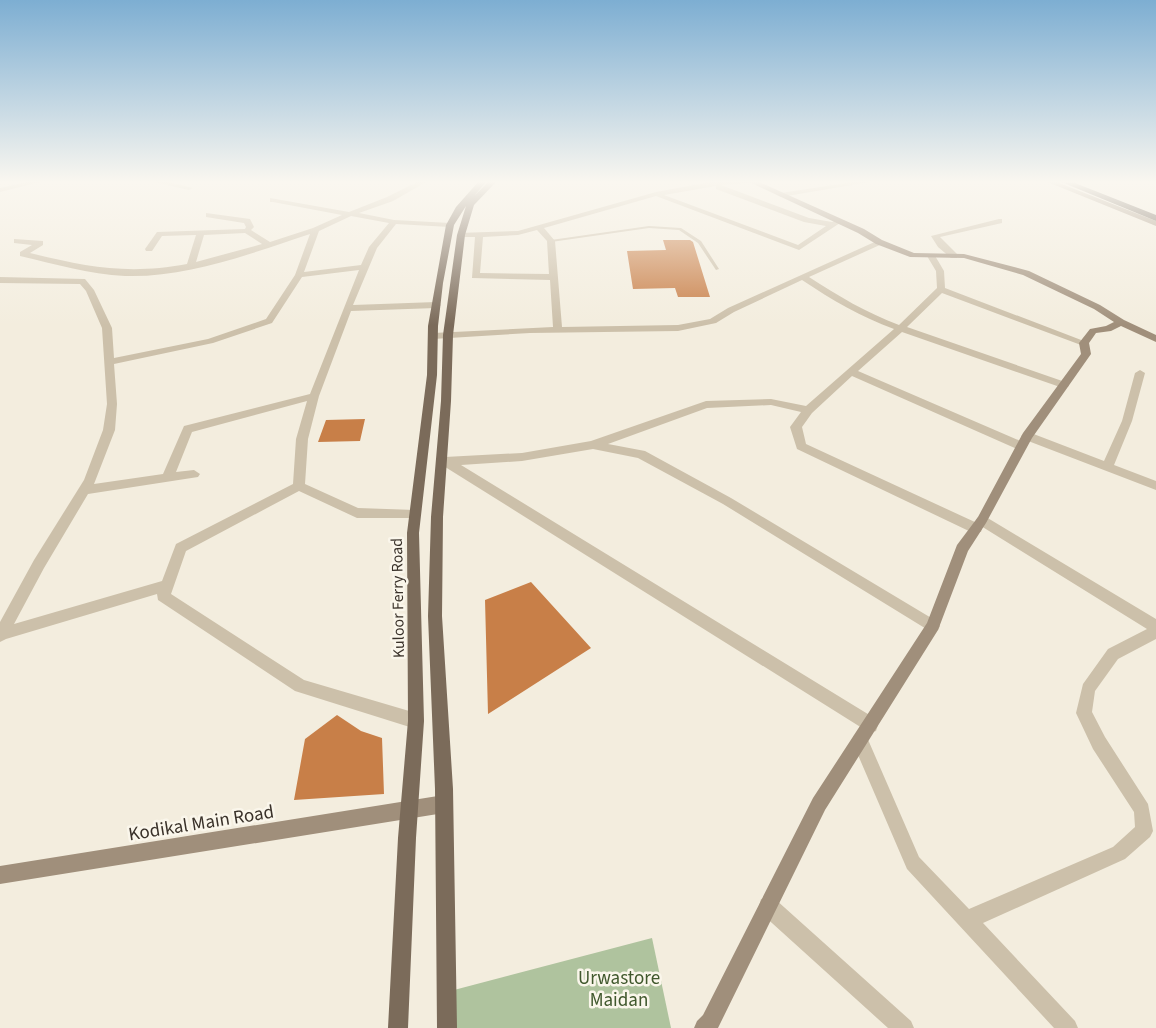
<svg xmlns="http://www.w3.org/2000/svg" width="1156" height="1028" viewBox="0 0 1156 1028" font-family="'Source Sans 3',sans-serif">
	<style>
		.green { fill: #afc39e }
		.building { fill: #c87f48 }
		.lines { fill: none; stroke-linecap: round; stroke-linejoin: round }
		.lane { fill: #ccc0aa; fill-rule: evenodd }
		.street { fill: #ccc0aa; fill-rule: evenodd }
		.secondary { fill: #a08f7b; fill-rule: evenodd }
		.primary { fill: #7b6b5a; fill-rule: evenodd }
		.highway { fill: #5a4d40; fill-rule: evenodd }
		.labels { text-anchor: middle; stroke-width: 5; stroke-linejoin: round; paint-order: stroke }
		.street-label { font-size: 16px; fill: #393129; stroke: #faf6eb }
		.near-street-label { font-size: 19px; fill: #393129; stroke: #faf6eb }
		.near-park-label { font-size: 19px; fill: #40582d; stroke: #faf6eb }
	</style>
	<rect width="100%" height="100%" fill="#f3edde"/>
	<!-- green -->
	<path class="green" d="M652 938 671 1028H456L454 990Z"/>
	<!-- building -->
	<path class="building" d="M663 240H690L693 242 710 297H678L675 288 633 289 627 251 666 250Z
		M365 419 360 441 318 442 326 420Z
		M531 582 591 648 488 714 485 600Z
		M337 715 361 731 382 738 384 794 294 800 305 739Z"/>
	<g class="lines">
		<!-- lane -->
		<path class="lane" d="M649 226 681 228 701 241 719 269 716 270 698 243 679 230 649 228 551 242 549 241 551 240Z"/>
		<!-- street -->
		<path class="street" d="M31 181H44L0 192V188Z
			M149 181H164L193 188 189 190Z
			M419 181H428L393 201 359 213 394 220 450 223 454 225 450 227 396 224 377 248 353 305 436 302 441 305 436 308 351 311 319 396 308 439 305 484 358 508 415 510 419 512 421 515 419 518H357L299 491 186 551 171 594 304 680 416 713 422 716 424 721 422 726 416 729 295 691 158 600 157 594 6 639 0 642V622L34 560 84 480 103 430 107 404 102 328 86 291 80 284 0 283V277L85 279 94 290 112 328 114 358 208 339 266 319 295 275 310 234C252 253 188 278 125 276 89 274 54 264 20 256V252L32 245 14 243V239L43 241V245L30 253C87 267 128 275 187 264L196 235 162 236 152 251H146L145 249 157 232 245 229 246 227 244 223 206 217V213L250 219 254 227 251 230 270 242 313 228 342 215 273 202H270V198L349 212 387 197ZM351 216 389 223 369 247 361 265 304 272 319 231ZM245 233 262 244 196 262 204 235ZM359 270 310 394 184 426 163 474 94 484 115 430 117 404 114 364 213 343 272 323 302 277ZM307 401 296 439 293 484 176 544 162 581 14 624 44 568 88 494 198 477 200 474 194 470 176 472 192 432Z
			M754 181 751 183 721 185 809 218 832 222 839 219 843 221 799 250 656 196 544 228 555 241 562 327 678 325 710 319 728 308 879 240 883 242 882 244 809 277C838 296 867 313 899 325L937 288 936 271 927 256 931 254H934L944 271 945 288 1089 343 1087 345H1081L942 293 907 327 1068 383 1069 385 1068 387H1060L902 332 858 371 1025 443 1027 446 1025 449H1017L852 376 812 413 802 427 806 444 977 523 976 520 978 517H986L1156 619V639L1118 659 1095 691 1092 712 1105 737 1148 804 1153 831 1150 837 1125 859 983 923 1075 1021 1078 1028H1054L907 869 852 741 854 735 860 733 866 735 919 857 969 909 1113 847 1135 827 1134 812 1093 749 1076 713 1083 684 1108 649 1147 629 981 526 982 528 981 532H971L797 449 790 427 801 412 771 405 707 408 608 444 645 451 731 498 938 622 940 626 938 630 933 632 928 630 723 504 638 458 593 449 522 461 461 465 876 719 878 725 876 731 870 733 442 465 439 461 445 457 522 453 591 441 706 401 771 399 806 406 894 329C861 317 832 300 802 280L734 312 716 323 678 331 530 333 433 339 428 336 433 333 553 327 550 280 472 278 475 237H458V233L518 231 656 192 710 182ZM716 186V189L804 222 826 226 798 245 664 195ZM537 230 547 241 549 274 480 273 483 237 518 235Z
			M859 181H876L781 197 777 195 781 193Z
			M999 219H1002V223L940 237 957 254V258H951L938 247 931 236Z
			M1140 370 1145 373 1132 421 1114 465 1156 481V490L1023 439 1021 436 1027 432 1031 433 1104 461 1122 421 1135 373Z
			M768 897 775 899 911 1021 914 1028H888L761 913 759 906 761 899Z"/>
		<!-- secondary -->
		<path class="secondary" d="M747 181H757L864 229 882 240 914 253 964 254 1029 271 1100 305 1124 320 1156 335V342L1121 326 1111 331 1096 333 1089 343 1091 354 1032 438 986 523 968 551 938 630 825 810 718 1028H694L697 1021 703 1015 813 798 927 623 957 545 978 517 1023 433 1081 354 1079 343 1090 329 1106 326 1114 322 1094 309 1023 275 964 258 910 257 876 244 858 233Z
			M1045 181H1054L1156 221V226Z
			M444 795 450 798 453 804 450 810 444 813 0 884V866Z"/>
		<!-- primary -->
		<path class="primary" d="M479 181H487L475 195 489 181H497L474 205 465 235 453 335 451 401 443 517 442 616 453 789 457 1028H437L435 789 428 616 431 517 441 401 443 335 457 235 466 206 454 225 443 283 438 326 437 375 419 533 424 721 416 838 408 1028H388L398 838 408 721 407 533 427 375 428 326 446 225 456 207Z"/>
		<!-- highway -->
		<path class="highway" d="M1059 181H1070L1156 215V221Z"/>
	</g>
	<!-- sky -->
	<linearGradient id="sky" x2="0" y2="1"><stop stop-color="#7daed2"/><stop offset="0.56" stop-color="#faf7f0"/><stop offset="1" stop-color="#faf7f0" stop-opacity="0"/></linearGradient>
	<rect width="1156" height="325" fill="url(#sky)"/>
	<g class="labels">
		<!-- street labels -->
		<g class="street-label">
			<text transform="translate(397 598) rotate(-91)" y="6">Kuloor Ferry Road</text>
		</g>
		<!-- near-street labels -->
		<g class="near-street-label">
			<text transform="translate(201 822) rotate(-9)" y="7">Kodikal Main Road</text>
		</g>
		<!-- near-park labels -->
		<g class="near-park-label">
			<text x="619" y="984">Urwastore<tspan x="619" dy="22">Maidan</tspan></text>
		</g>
	</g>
</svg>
